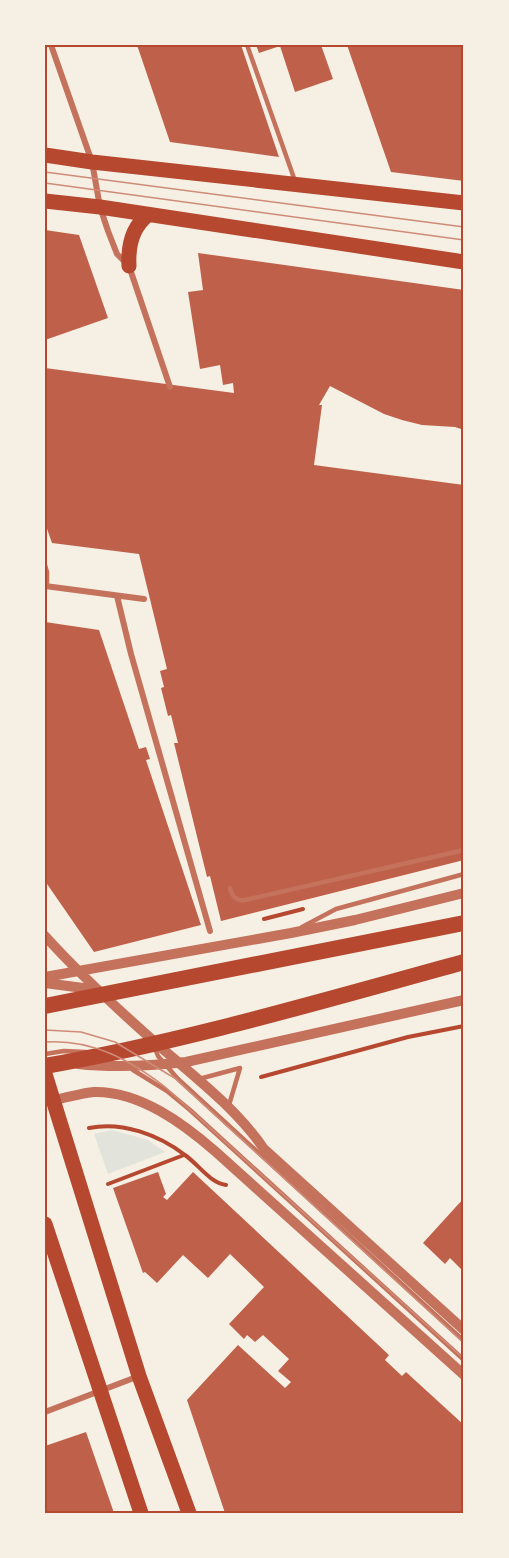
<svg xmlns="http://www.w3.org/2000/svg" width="509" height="1558" viewBox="0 0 509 1558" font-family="Signika,sans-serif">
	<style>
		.green { fill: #e2e4dc }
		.building { fill: #bf614a }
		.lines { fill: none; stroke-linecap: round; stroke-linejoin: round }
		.path { stroke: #b5482f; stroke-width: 4 }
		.service { stroke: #c5725c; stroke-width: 4.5 }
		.minor { stroke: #c5725c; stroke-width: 6 }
		.tertiary { stroke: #c5725c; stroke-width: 10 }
		.primary { stroke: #b5482f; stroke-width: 15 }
		.trunk { stroke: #b5482f; stroke-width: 16 }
		.tram { stroke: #cf8b77; stroke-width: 1.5 }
		.neatline { fill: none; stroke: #b5482f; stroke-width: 2 }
	</style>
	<rect width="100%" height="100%" fill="#f6efe4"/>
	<!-- green -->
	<path class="green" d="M112 1130 148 1140 165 1152 108 1174 94 1134Z"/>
	<!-- building -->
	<path class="building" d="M137 45H241L279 157 170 142Z
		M256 45H321L333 79 295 92 280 46 259 53Z
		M347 45H464V181L391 172Z
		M45 230 79 235 108 318 45 340Z
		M198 253 464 290V433L461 429 455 427 422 425 402 420 384 414 330 386 319 405H322L314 465 464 485V860L221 921 210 876 207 877 174 743H178L171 715 168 716 161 688 164 687 160 671 167 669 139 554 52 543 45 523V368L234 393 233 383 223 385 220 365 200 369 188 292 203 290Z
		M45 622 99 630 139 749 146 747 150 759 146 760 201 925 94 952 45 881Z
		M158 1172 166 1194 163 1197 167 1200 193 1172 389 1355 385 1360 402 1376 406 1372 464 1425V1513H225L187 1400 238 1345 285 1388 291 1382 278 1371 289 1359 263 1335 255 1342 247 1335 244 1339 229 1324 264 1287 230 1254 208 1278 183 1255 157 1283 145 1272 143 1273 113 1188Z
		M464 1198V1272L450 1258 445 1264 423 1243Z
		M86 1432 114 1513H45V1446Z"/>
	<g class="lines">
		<!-- path -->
		<path class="path" d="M264 919 303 909
			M261 1077 408 1037 464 1026
			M89 1128C122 1121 159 1135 185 1155 199 1165 209 1182 226 1185
			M108 1184 184 1155"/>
		<!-- service -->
		<path class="service" d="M247 45 295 181
			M45 565 47 572V587
			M230 888C232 897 236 901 245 900L464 850
			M302 927 336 909 464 874
			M154 1046 158 1056 178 1079 464 1341
			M45 1054 64 1051 86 1052
			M133 1070 167 1091 190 1110 464 1360
			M199 1079 240 1068
			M229 1105 240 1068"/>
		<!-- minor -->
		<path class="minor" d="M51 45 92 162 100 207 108 231 117 254 129 266 170 387
			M45 586 144 599
			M117 596 131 654 210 931
			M45 1412 139 1376"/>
		<!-- tertiary -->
		<path class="tertiary" d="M45 936C82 977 124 1015 165 1051 200 1081 238 1111 264 1149L464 1330
			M45 977 291 933 355 920 464 893
			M45 983 98 990
			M78 1064C115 1068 150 1066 186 1062L464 1000
			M53 1100C67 1098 81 1093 94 1092 140 1091 184 1124 216 1152L464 1375"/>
		<!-- primary -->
		<path class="primary" d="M45 155 92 162 464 203
			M45 201 100 207 464 262
			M129 266C128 247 132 227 148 215
			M45 1074 139 1376 189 1513
			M45 1224 141 1513"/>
		<!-- trunk -->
		<path class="trunk" d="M45 1006 464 923
			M45 1066C187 1041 325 1000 464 962"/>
		<!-- tram -->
		<path class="tram" d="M45 172 464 227
			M45 183 464 240
			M45 1030 81 1032 115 1042 176 1079 464 1343
			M45 1042C92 1039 128 1059 164 1086L464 1359"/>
	</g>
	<!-- border -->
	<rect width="509" height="1558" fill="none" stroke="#f6efe4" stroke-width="93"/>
	<rect x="46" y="46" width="416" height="1466" class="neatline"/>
</svg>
